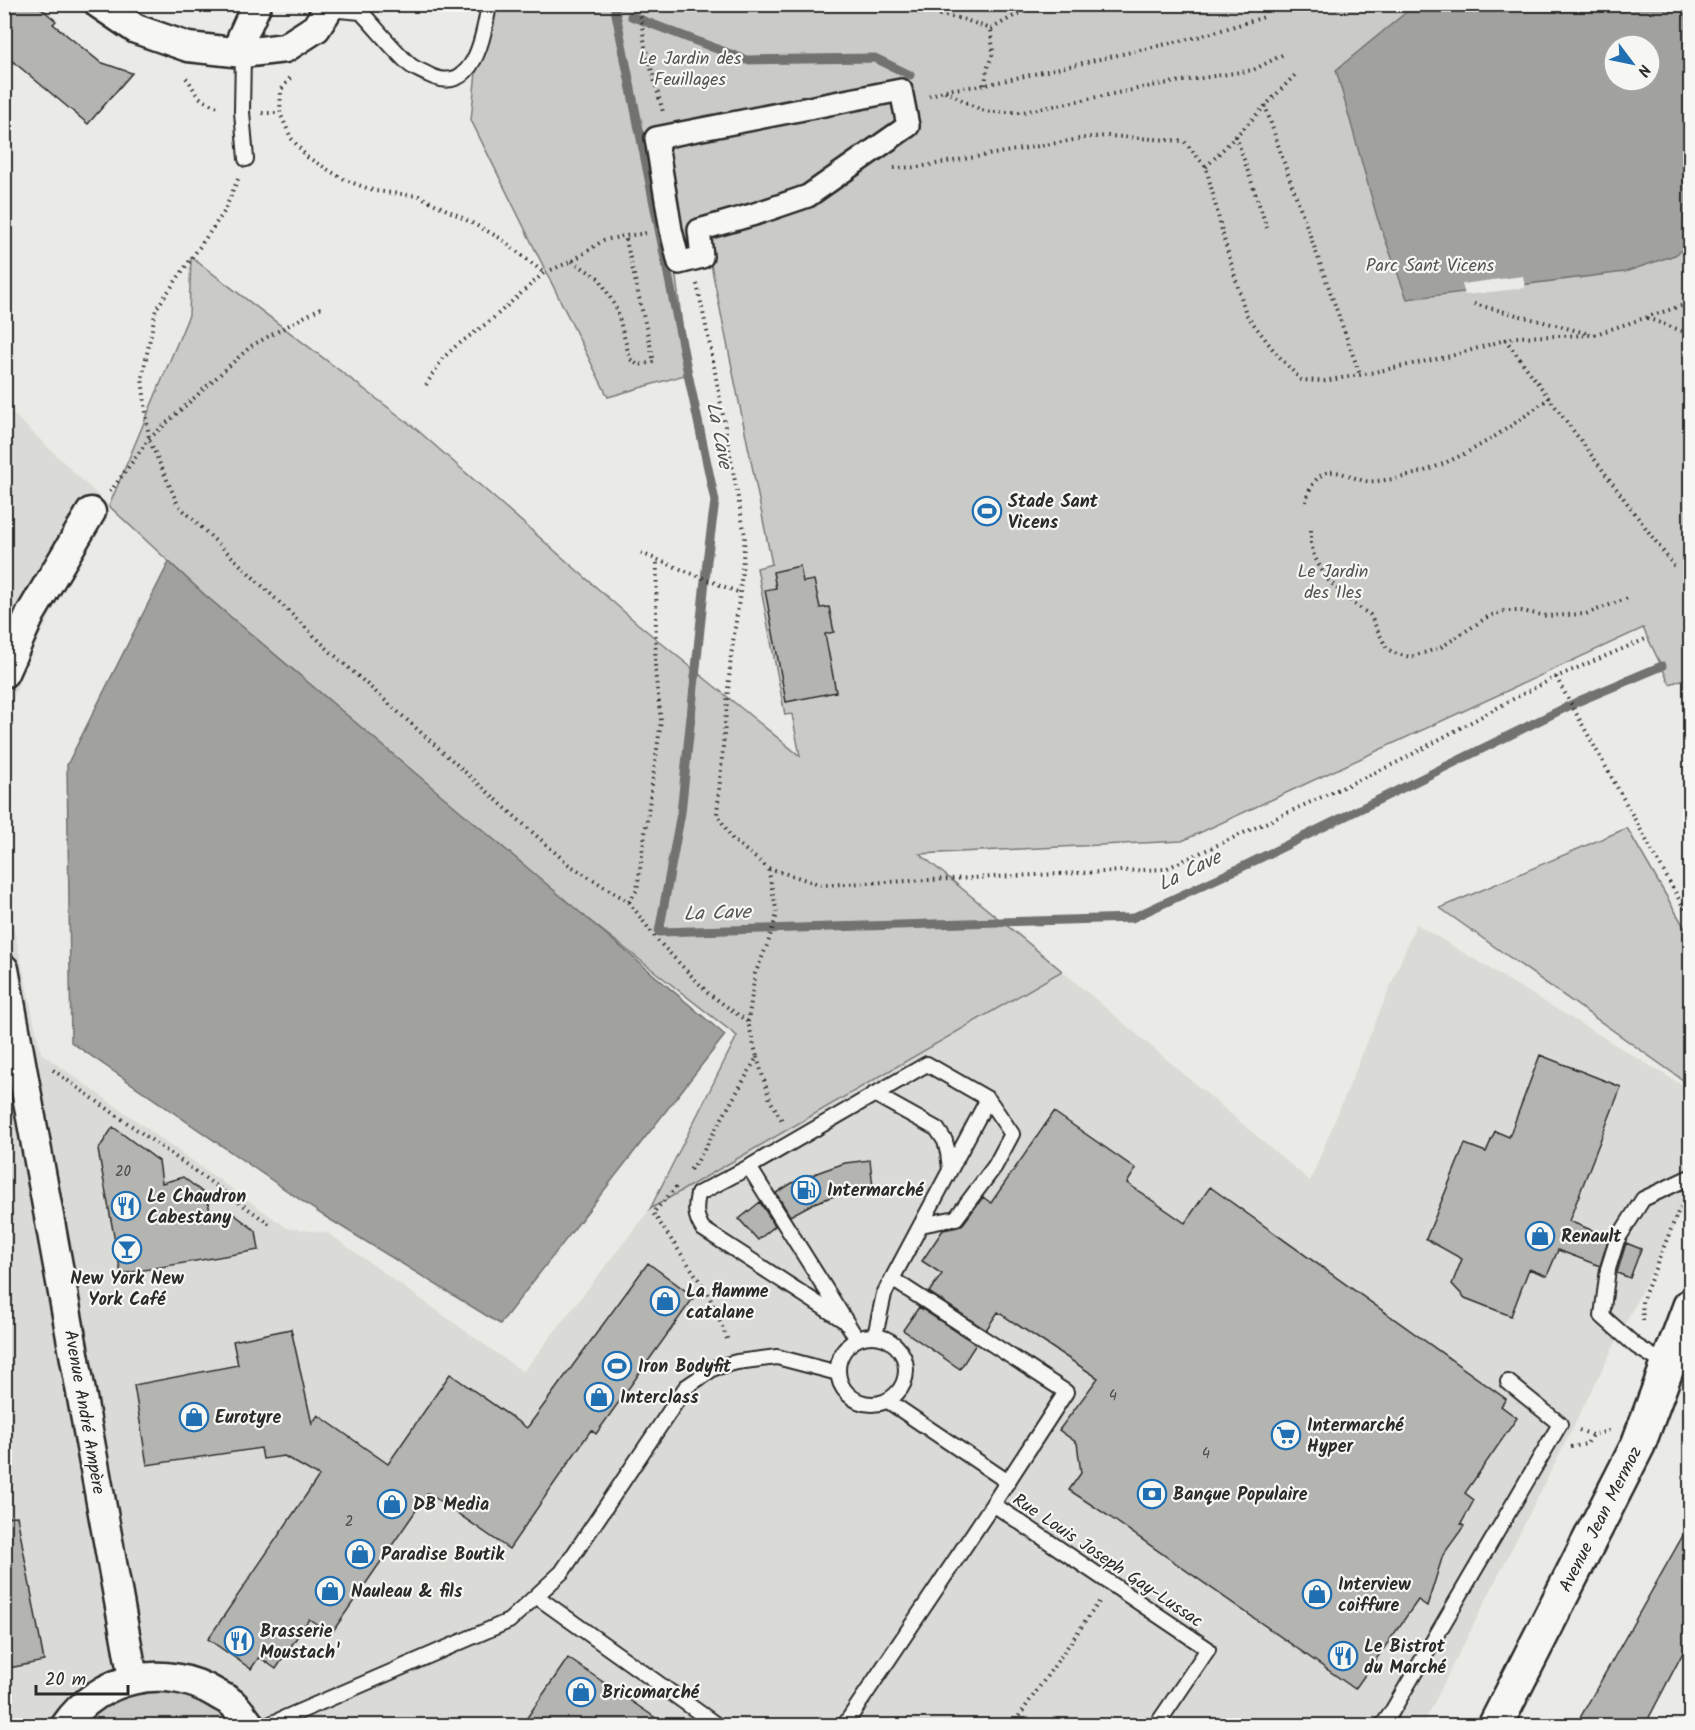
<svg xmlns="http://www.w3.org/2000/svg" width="1695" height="1730" viewBox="0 0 1695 1730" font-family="Kalam,sans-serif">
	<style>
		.built { fill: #dadad6 }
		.green { fill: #cacac7; stroke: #7a7a79; stroke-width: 1.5; fill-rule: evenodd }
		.water { fill: #a1a19e; stroke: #727270; stroke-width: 1.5; fill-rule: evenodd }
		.pier { fill: #eaeae6 }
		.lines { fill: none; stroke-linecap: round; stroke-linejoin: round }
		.stream { stroke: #727270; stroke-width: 9 }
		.building { fill: #b4b4b1; stroke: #2b2b2b; stroke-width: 1.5 }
		.service-casing { stroke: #2b2b2b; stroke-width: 18 }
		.pedestrian-casing { stroke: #2b2b2b; stroke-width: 26 }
		.minor-casing { stroke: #2b2b2b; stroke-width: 33 }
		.tertiary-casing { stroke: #2b2b2b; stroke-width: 38 }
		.path { stroke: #2b2b2b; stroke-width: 4; stroke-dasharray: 1.5 4.5; stroke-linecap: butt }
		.service { stroke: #f6f6f2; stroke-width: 14 }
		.pedestrian { stroke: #f6f6f2; stroke-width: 21 }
		.minor { stroke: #f6f6f2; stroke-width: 28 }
		.tertiary { stroke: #f6f6f2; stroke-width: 33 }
		.labels { text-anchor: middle; stroke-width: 4.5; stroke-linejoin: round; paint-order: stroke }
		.number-label { font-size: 15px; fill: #4d4d4c }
		.park-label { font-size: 18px; fill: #535352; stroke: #f6f6f2 }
		.poi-label { font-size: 18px; font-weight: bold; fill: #2b2b2b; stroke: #f6f6f2; text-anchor: start }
		.street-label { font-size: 18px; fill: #2b2b2b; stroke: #f6f6f2 }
		.water-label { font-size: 20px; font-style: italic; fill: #545453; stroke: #f6f6f2 }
	</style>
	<rect width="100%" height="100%" fill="#eaeae6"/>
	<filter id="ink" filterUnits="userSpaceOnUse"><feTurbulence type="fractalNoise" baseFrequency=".0167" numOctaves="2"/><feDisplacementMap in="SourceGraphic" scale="12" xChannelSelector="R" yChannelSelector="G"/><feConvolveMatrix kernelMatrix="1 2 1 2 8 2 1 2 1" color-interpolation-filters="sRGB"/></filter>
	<g filter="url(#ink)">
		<!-- built -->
		<path class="built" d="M5 406 109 506 25 663 5 724Z
			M4 883 41 1053 287 1228 328 1233 523 1372 650 1209 1062 971 1310 1181 1416 924 1690 1090V1195L1423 1725H5Z"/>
		<!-- green -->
		<path class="green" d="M483 5H1690V677L1670 684 1643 628 1182 841 920 854 1062 971 650 1209 737 1036 571 906 206 596 109 506 189 315 191 257 415 428 638 624 800 756 792 714 785 715 757 568 772 564 706 240 672 245 688 374 608 397 471 120ZM1614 45H1650V81H1614Z
			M1627 828 1690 937V1085L1440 908Z
			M168 1676 251 1726H65L74 1712Z"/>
		<!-- water -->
		<path class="water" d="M1415 5H1690V244L1675 255 1625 272 1407 299 1377 217 1336 70ZM1614 45H1650V81H1614Z
			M169 562 206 596 725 1035 500 1324 321 1214 71 1042 67 765Z"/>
		<!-- pier -->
		<path class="pier" d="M1523 276 1525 288 1465 295 1462 284Z"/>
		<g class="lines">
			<!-- stream -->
			<path class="stream" d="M614 4 688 374 715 501 707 561 681 813 659 932 1132 918 1240 868 1579 701 1662 666
				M631 16 746 60 875 58 910 75"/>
		</g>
		<!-- building -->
		<path class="building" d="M4 4H36L56 21 53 24 100 62 132 73 88 124 4 54Z
			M800 566 803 582 814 580 820 608 829 607 834 632 825 634 836 692 786 702 765 590 776 588 773 572Z
			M1540 1055 1621 1087 1569 1221 1609 1237 1600 1266 1558 1250 1547 1276 1529 1269 1511 1316 1465 1298 1452 1284 1462 1259 1426 1239 1465 1144 1486 1152 1495 1131 1509 1137Z
			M1054 1112 1136 1169 1127 1183 1185 1223 1210 1187 1506 1399 1501 1406 1517 1418 1465 1493 1474 1500 1461 1524 1464 1526 1443 1555 1427 1606 1418 1600 1355 1689 1107 1515 1069 1490 1081 1473 1077 1443 1059 1430 1098 1378 998 1312 986 1330 929 1292 942 1274 922 1261 943 1230 958 1227 963 1224 983 1197 991 1203Z
			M113 1127 159 1161 162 1183 183 1177 207 1196 211 1217 231 1212 256 1231 259 1250 121 1274 98 1150Z
			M870 1160 873 1187 843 1193 814 1203 790 1216 776 1193 792 1183 822 1171 845 1163Z
			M760 1202 775 1226 758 1240 739 1219Z
			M1626 1243 1641 1249 1630 1278 1617 1273Z
			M648 1263 694 1297 596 1434 591 1430 509 1549 428 1493 331 1634 309 1619 276 1669 259 1657 251 1669 208 1639 319 1476 284 1456 263 1459 261 1448 147 1465 134 1385 238 1365 233 1341 291 1329 312 1424 318 1415 388 1464 450 1374 527 1428Z
			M919 1307 976 1344 960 1369 903 1330Z
			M17 1516 44 1661 4 1669V1517Z
			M1690 1523V1639L1645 1725H1576Z
			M568 1658 666 1725H522Z"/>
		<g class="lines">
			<!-- service casing -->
			<g class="service-casing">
				<path id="service" d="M328 9 361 12C377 29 392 48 409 64 414 69 422 71 429 75 474 97 484 35 489 4
					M243 53 242 112 246 159
					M874 1094 937 1129 945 1141 948 1153 950 1169
					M749 1167 698 1194C695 1208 695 1217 703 1229L843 1320
					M892 1279 1066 1392 993 1504 1208 1649 1156 1726
					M838 1370a34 34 0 1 1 68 0a34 34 0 1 1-68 0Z
					M875 1336 884 1294 988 1099
					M857 1339 749 1167 927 1064 988 1099 1012 1134 995 1166 956 1218 921 1225
					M1668 1366 1636 1346 1602 1316 1608 1269 1617 1240 1643 1199 1690 1177
					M888 1401 1008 1482
					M536 1596 718 1726
					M266 1726 509 1621 562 1572 686 1387 714 1368 737 1362 777 1357 838 1373
					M844 1726 993 1504
					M1382 1726 1391 1713 1560 1424 1508 1382"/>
			</g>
			<!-- pedestrian casing -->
			<g class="pedestrian-casing">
				<path id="pedestrian" d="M901 90 908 126 808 196 755 214 699 230 702 257 679 263 671 230 656 138Z"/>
			</g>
			<!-- minor casing -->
			<g class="minor-casing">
				<path id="minor" d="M99 4 136 29 188 47 243 53 285 48 316 28 328 9 329 4
					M243 53 242 37 257 4
					M4 673 31 613 91 512
					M4 969 133 1678
					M65 1726C99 1676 166 1662 217 1694 222 1697 229 1700 233 1704 240 1710 245 1719 251 1726"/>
			</g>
			<!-- tertiary casing -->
			<g class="tertiary-casing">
				<path id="tertiary" d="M1495 1726 1638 1445 1690 1306"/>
			</g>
			<!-- path -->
			<path class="path" d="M639 4 645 46 663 112
				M777 4 804 7 832 4
				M918 4 940 15 963 19 991 29C1006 21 1022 9 1039 8 1053 6 1065 9 1078 4
				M186 78C191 83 193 89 197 95 202 100 212 106 219 107
				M290 78 281 90 280 113 291 138 307 157 345 180 375 191 419 196 459 216 500 238 544 273 572 261 604 240 625 236 647 233
				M985 85 987 69 993 53 991 29
				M945 91 981 110 991 112H1023L1157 85 1253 70 1284 54
				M929 96 945 90 985 85 1202 36 1264 17
				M1265 105 1282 157 1360 375
				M262 113H280
				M1236 136 1267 228
				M1206 167 1295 75
				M894 168 918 167 1091 137 1108 136 1184 141 1206 167 1224 239 1246 314 1275 352 1301 380 1324 381 1360 375 1451 356 1515 337 1593 335 1690 303
				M238 179 224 212 156 309 142 378 149 439 178 505 332 653 568 864 629 902 658 941 708 993 748 1022 757 1057 697 1162 688 1172
				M572 261 600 279 617 310 630 359 638 365 654 362 625 236
				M697 284 711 350 745 536 740 593 731 656 717 814 733 840 768 868 822 885 1165 869 1398 762 1515 698 1556 677 1648 638
				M1474 304 1586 333
				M1647 318 1690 334
				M1505 339 1674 566
				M426 385 443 358 456 346 490 321 544 273
				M110 492 149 439 251 346 324 306
				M1306 502C1308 489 1318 470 1335 472 1345 473 1355 479 1366 481 1375 482 1385 480 1394 479 1451 468 1504 433 1549 398
				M1311 530V543L1314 556 1327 579 1353 603 1370 615 1387 649 1397 654 1410 657 1440 648 1489 616 1504 611H1521L1547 616 1586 614 1628 598
				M641 553 740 593
				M1556 677 1690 919
				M629 902 637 890 661 721 655 671 657 559
				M748 1022 755 974 768 943 777 914 768 868
				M757 1057 770 1100 783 1122
				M53 1070 271 1225
				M676 1187 653 1213 708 1293 728 1341
				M1643 1321 1642 1301 1680 1207
				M1579 1430 1592 1435 1609 1431
				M1571 1447 1587 1444 1592 1435
				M1012 1726 1099 1602"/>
			<!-- service -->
			<use href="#service" class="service"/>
			<!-- pedestrian -->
			<use href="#pedestrian" class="pedestrian"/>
			<!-- minor -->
			<use href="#minor" class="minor"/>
			<!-- tertiary -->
			<use href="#tertiary" class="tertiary"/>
		</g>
	</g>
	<!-- icons -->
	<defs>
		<g id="stadium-ring" transform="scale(1.5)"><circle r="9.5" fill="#f6f6f2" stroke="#1f6fb2" stroke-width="1.5"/><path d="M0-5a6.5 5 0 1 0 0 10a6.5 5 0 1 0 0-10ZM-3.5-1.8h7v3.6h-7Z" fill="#1f6fb2"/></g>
		<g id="fuel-ring" transform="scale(1.5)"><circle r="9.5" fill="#f6f6f2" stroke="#1f6fb2" stroke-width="1.5"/><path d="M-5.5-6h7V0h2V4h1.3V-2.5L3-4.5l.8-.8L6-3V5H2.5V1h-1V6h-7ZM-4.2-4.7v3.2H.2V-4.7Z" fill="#1f6fb2"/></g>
		<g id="restaurant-ring" transform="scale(1.5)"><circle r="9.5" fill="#f6f6f2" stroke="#1f6fb2" stroke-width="1.5"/><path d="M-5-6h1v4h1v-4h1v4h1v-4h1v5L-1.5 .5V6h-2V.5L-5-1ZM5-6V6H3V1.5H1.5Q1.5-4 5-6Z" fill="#1f6fb2"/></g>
		<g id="shop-ring" transform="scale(1.5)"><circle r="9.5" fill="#f6f6f2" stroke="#1f6fb2" stroke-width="1.5"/><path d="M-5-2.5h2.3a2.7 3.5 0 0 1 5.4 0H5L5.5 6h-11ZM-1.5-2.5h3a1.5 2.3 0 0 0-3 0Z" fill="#1f6fb2"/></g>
		<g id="bar-ring" transform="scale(1.5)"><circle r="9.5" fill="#f6f6f2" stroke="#1f6fb2" stroke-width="1.5"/><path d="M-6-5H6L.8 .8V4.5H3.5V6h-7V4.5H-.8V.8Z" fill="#1f6fb2"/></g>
		<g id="supermarket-ring" transform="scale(1.5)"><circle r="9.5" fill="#f6f6f2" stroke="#1f6fb2" stroke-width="1.5"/><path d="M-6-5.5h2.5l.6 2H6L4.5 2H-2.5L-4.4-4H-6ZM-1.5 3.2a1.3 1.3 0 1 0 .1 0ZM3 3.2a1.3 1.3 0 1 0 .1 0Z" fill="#1f6fb2"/></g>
		<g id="bank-ring" transform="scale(1.5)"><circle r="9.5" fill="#f6f6f2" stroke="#1f6fb2" stroke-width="1.5"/><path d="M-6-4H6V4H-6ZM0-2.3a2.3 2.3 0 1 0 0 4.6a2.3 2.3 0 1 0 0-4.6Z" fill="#1f6fb2"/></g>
	</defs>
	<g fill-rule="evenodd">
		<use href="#stadium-ring" x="987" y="511"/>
		<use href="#fuel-ring" x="806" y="1190"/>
		<use href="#restaurant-ring" x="126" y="1206"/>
		<use href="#shop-ring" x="1540" y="1236"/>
		<use href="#bar-ring" x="127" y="1249"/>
		<use href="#shop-ring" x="665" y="1301"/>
		<use href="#stadium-ring" x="617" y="1366"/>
		<use href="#shop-ring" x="599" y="1397"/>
		<use href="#shop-ring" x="194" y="1417"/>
		<use href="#supermarket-ring" x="1286" y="1435"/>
		<use href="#bank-ring" x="1152" y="1494"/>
		<use href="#shop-ring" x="392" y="1504"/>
		<use href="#shop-ring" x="360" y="1554"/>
		<use href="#shop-ring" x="330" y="1591"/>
		<use href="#shop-ring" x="1317" y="1594"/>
		<use href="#restaurant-ring" x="239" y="1641"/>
		<use href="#restaurant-ring" x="1343" y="1656"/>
		<use href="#shop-ring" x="581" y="1692"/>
	</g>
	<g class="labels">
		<!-- number labels -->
		<g class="number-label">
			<text x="123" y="1176">20</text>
			<text x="1113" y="1400">4</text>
			<text x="1206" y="1458">4</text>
			<text x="349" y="1526">2</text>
		</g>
		<!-- park labels -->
		<g class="park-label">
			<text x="690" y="64">Le Jardin des<tspan x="690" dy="21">Feuillages</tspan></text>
			<text x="1430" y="271">Parc Sant Vicens</text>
			<text x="1333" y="577">Le Jardin<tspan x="1333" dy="21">des Iles</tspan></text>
		</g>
		<!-- poi labels -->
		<g class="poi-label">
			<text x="1008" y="507">Stade Sant<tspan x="1008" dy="21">Vicens</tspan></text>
			<text x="827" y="1196">Intermarché</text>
			<text x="147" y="1202">Le Chaudron<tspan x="147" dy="21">Cabestany</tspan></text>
			<text x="1561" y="1242">Renault</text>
			<text x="127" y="1284" text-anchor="middle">New York New<tspan x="127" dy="21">York Café</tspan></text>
			<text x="686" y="1297">La flamme<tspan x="686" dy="21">catalane</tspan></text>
			<text x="638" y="1372">Iron Bodyfit</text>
			<text x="620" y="1403">Interclass</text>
			<text x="215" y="1423">Eurotyre</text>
			<text x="1307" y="1431">Intermarché<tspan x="1307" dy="21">Hyper</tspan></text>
			<text x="1173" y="1500">Banque Populaire</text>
			<text x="413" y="1510">DB Media</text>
			<text x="381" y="1560">Paradise Boutik</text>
			<text x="1338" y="1590">Interview<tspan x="1338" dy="21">coiffure</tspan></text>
			<text x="351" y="1597">Nauleau &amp; fils</text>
			<text x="260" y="1637">Brasserie<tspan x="260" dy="21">Moustach'</tspan></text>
			<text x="1364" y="1652">Le Bistrot<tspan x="1364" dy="21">du Marché</tspan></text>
			<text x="602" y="1698">Bricomarché</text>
		</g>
		<!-- street labels -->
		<g class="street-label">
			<text transform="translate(85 1412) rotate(80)" y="6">Avenue André Ampère</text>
			<text transform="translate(1600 1519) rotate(-63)" y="6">Avenue Jean Mermoz</text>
			<text transform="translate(1108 1560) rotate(34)" y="6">Rue Louis Joseph Gay-Lussac</text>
		</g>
		<!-- water labels -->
		<g class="water-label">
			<text transform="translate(720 435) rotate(79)" y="7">La Cave</text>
			<text transform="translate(1189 870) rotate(-26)" y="7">La Cave</text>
			<text transform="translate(717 912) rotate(-2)" y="7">La Cave</text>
		</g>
	</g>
	<!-- margin -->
	<rect width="1695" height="1730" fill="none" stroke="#f6f6f2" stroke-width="24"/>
	<rect x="12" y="12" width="1671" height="1706" fill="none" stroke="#2b2b2b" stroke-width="2" filter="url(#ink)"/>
	<!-- north arrow -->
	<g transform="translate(1632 63) rotate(122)"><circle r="28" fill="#f6f6f2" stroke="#a5a5a2" stroke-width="1.5"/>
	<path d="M0-4.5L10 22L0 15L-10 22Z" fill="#1f6fb2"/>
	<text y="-9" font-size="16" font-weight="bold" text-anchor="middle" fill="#2b2b2b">N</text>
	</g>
	<!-- scale -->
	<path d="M36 1685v9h92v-9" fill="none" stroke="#2b2b2b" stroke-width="3"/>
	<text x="45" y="1685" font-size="18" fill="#2b2b2b" stroke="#f6f6f2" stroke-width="4.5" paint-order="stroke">20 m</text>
</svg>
